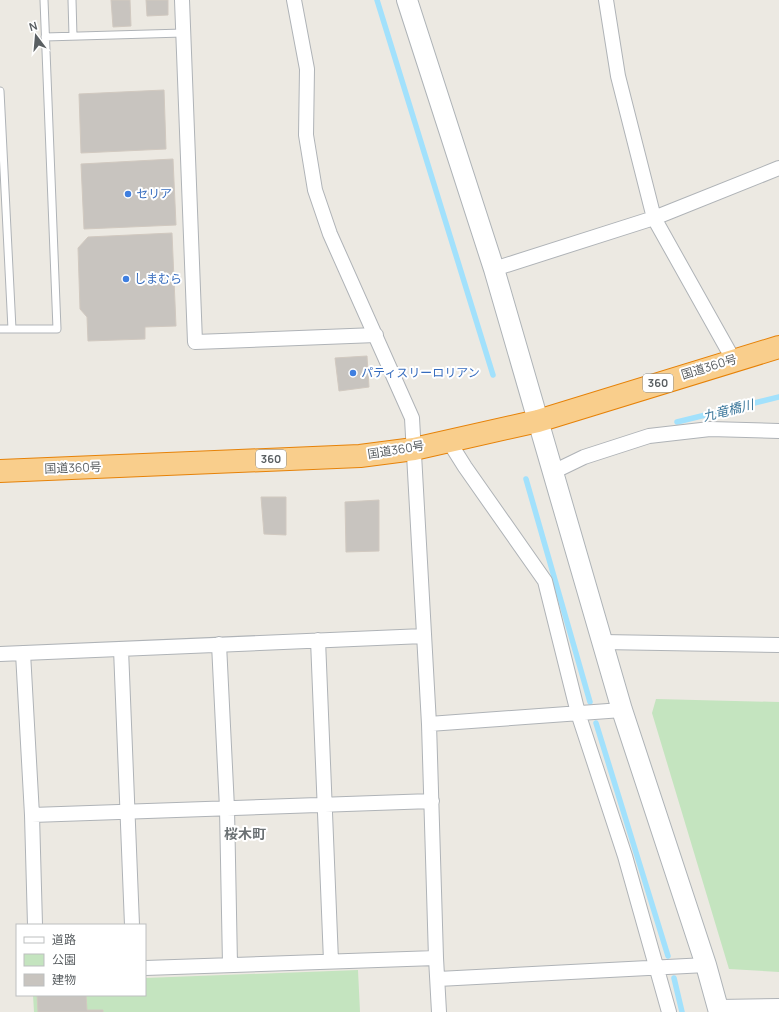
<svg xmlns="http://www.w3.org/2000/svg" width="779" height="1012" viewBox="0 0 779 1012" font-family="Manrope,'Noto Sans JP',sans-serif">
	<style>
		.green { fill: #c4e4bf }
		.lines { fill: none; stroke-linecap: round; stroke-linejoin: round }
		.stream { stroke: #a2e1fc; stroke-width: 5.5 }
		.building { fill: #c8c4bf; stroke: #d1c9c0 }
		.lane-casing { stroke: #afb3b7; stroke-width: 9 }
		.street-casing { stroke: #afb3b7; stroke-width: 16 }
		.secondary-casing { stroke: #aeb3b7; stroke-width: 22 }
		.highway-casing { stroke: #e68208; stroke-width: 24 }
		.lane { stroke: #fff; stroke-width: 7 }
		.street { stroke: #fff; stroke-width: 14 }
		.secondary { stroke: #fff; stroke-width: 20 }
		.highway { stroke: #f9ce8c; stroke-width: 22 }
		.shop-dot { fill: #3f7fe0; stroke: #fff; stroke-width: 1.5 }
		.labels { text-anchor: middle; stroke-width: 4; stroke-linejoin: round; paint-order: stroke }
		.shield { fill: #fff; stroke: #8c8f91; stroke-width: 1 }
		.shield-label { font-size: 11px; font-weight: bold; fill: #5a5f62 }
		.shop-label { font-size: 12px; fill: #366cbe; stroke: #fff; text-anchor: start }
		.street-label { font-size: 12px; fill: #5a5f62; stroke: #fff }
		.water-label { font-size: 13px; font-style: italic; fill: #3b779b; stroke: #fff }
		.quarter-label { font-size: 14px; font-weight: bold; fill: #6b7174; stroke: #fff }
	</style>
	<rect width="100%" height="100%" fill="#ece9e2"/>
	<!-- green -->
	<path class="green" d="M656 699 779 702V972L729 969 652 713Z
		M358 970 360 1012H34L33 995H145V978Z"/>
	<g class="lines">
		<!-- stream -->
		<path class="stream" d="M377 0 493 375
			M677 422 779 397
			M526 479 590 702
			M596 723 668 956
			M674 978 682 1012"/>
	</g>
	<!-- building -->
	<path class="building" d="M111 0H130L131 26 113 27Z
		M146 0H168V15L147 16Z
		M164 90 166 149 81 153 79 94Z
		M173 159 176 225 84 229 81 164Z
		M172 233 176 326 145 327V339L88 341 87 317 80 309 78 248 88 237Z
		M367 356 369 387 339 391 335 358Z
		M261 497H286V535L264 534Z
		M379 500V551L346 552 345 502Z
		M37 995H86L87 1010H103V1012H38Z"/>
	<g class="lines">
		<!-- lane casing -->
		<g class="lane-casing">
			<path id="lane" d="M72 0 73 36
				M45 37 183 33
				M0 91 12 329
				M0 329H57L44 0"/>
		</g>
		<!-- street casing -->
		<g class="street-casing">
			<path id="street" d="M182 0 195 342 376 335
				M294 0 307 69 306 135 315 190 330 234 412 418 429 724 436 958 439 1012
				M606 0 618 76 654 218 733 359
				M494 269 654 218 779 168
				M448 440 465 467 545 581 578 713 625 856 669 1012
				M553 472 584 457 649 436 710 429 779 431
				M318 640 331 961
				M602 642 779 645
				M219 644 227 808 230 965
				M121 649 132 925
				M23 653 32 815
				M0 654 424 636
				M429 724 622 710
				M35 925 32 815 432 801
				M145 968 436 958
				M438 979 706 965
				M719 1007 779 1006"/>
		</g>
		<!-- secondary casing -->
		<g class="secondary-casing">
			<path id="secondary" d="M407 0 494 269 622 710 706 965 719 1012"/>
		</g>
		<!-- highway casing -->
		<g class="highway-casing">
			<path id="highway" d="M0 471 360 456 414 449 538 421 779 347"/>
		</g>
		<!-- lane -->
		<use href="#lane" class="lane"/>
		<!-- street -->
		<use href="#street" class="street"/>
		<!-- secondary -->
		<use href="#secondary" class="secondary"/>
		<!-- highway -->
		<use href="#highway" class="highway"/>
	</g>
	<!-- markers -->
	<g class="shop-dot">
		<circle cx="128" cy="194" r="4"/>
		<circle cx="126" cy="279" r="4"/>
		<circle cx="353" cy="373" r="4"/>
	</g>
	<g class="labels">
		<!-- shield labels -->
		<g class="shield">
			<rect x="643" y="374" width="30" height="18" rx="3"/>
			<rect x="256" y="450" width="30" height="18" rx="3"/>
		</g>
		<g class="shield-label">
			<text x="658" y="387">360</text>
			<text x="271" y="463">360</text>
		</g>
		<!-- shop labels -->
		<g class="shop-label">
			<text x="136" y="198">セリア</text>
			<text x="134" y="283">しまむら</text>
			<text x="361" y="377">パティスリーロリアン</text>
		</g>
		<!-- street labels -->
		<g class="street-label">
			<text transform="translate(709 367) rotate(-17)" y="4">国道360号</text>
			<text transform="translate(396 450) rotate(-9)" y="4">国道360号</text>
			<text transform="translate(73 468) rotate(-2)" y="4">国道360号</text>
		</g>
		<!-- water labels -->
		<g class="water-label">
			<text transform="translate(728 410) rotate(-14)" y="5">九竜橋川</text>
		</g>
		<!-- quarter labels -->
		<g class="quarter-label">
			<text x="245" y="839">桜木町</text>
		</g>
	</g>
	<!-- legend -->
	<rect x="16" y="924" width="130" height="72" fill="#ffffff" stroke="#bdbfc0"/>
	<rect x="24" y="937" width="20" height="6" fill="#ffffff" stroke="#bdbfc0"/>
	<text x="52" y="944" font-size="12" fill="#5a5f62">道路</text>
	<rect x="24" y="954" width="20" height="12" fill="#c4e4bf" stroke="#bdbfc0"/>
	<text x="52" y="964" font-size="12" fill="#5a5f62">公園</text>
	<rect x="24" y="974" width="20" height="12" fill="#c8c4bf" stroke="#bdbfc0"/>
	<text x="52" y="984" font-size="12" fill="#5a5f62">建物</text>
	<!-- north arrow -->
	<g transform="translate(36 36) rotate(344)" stroke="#ffffff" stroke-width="3" paint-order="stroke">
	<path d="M0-3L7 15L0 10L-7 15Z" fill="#5a5f62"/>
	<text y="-6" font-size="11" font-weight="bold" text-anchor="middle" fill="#5a5f62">N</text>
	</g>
</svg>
